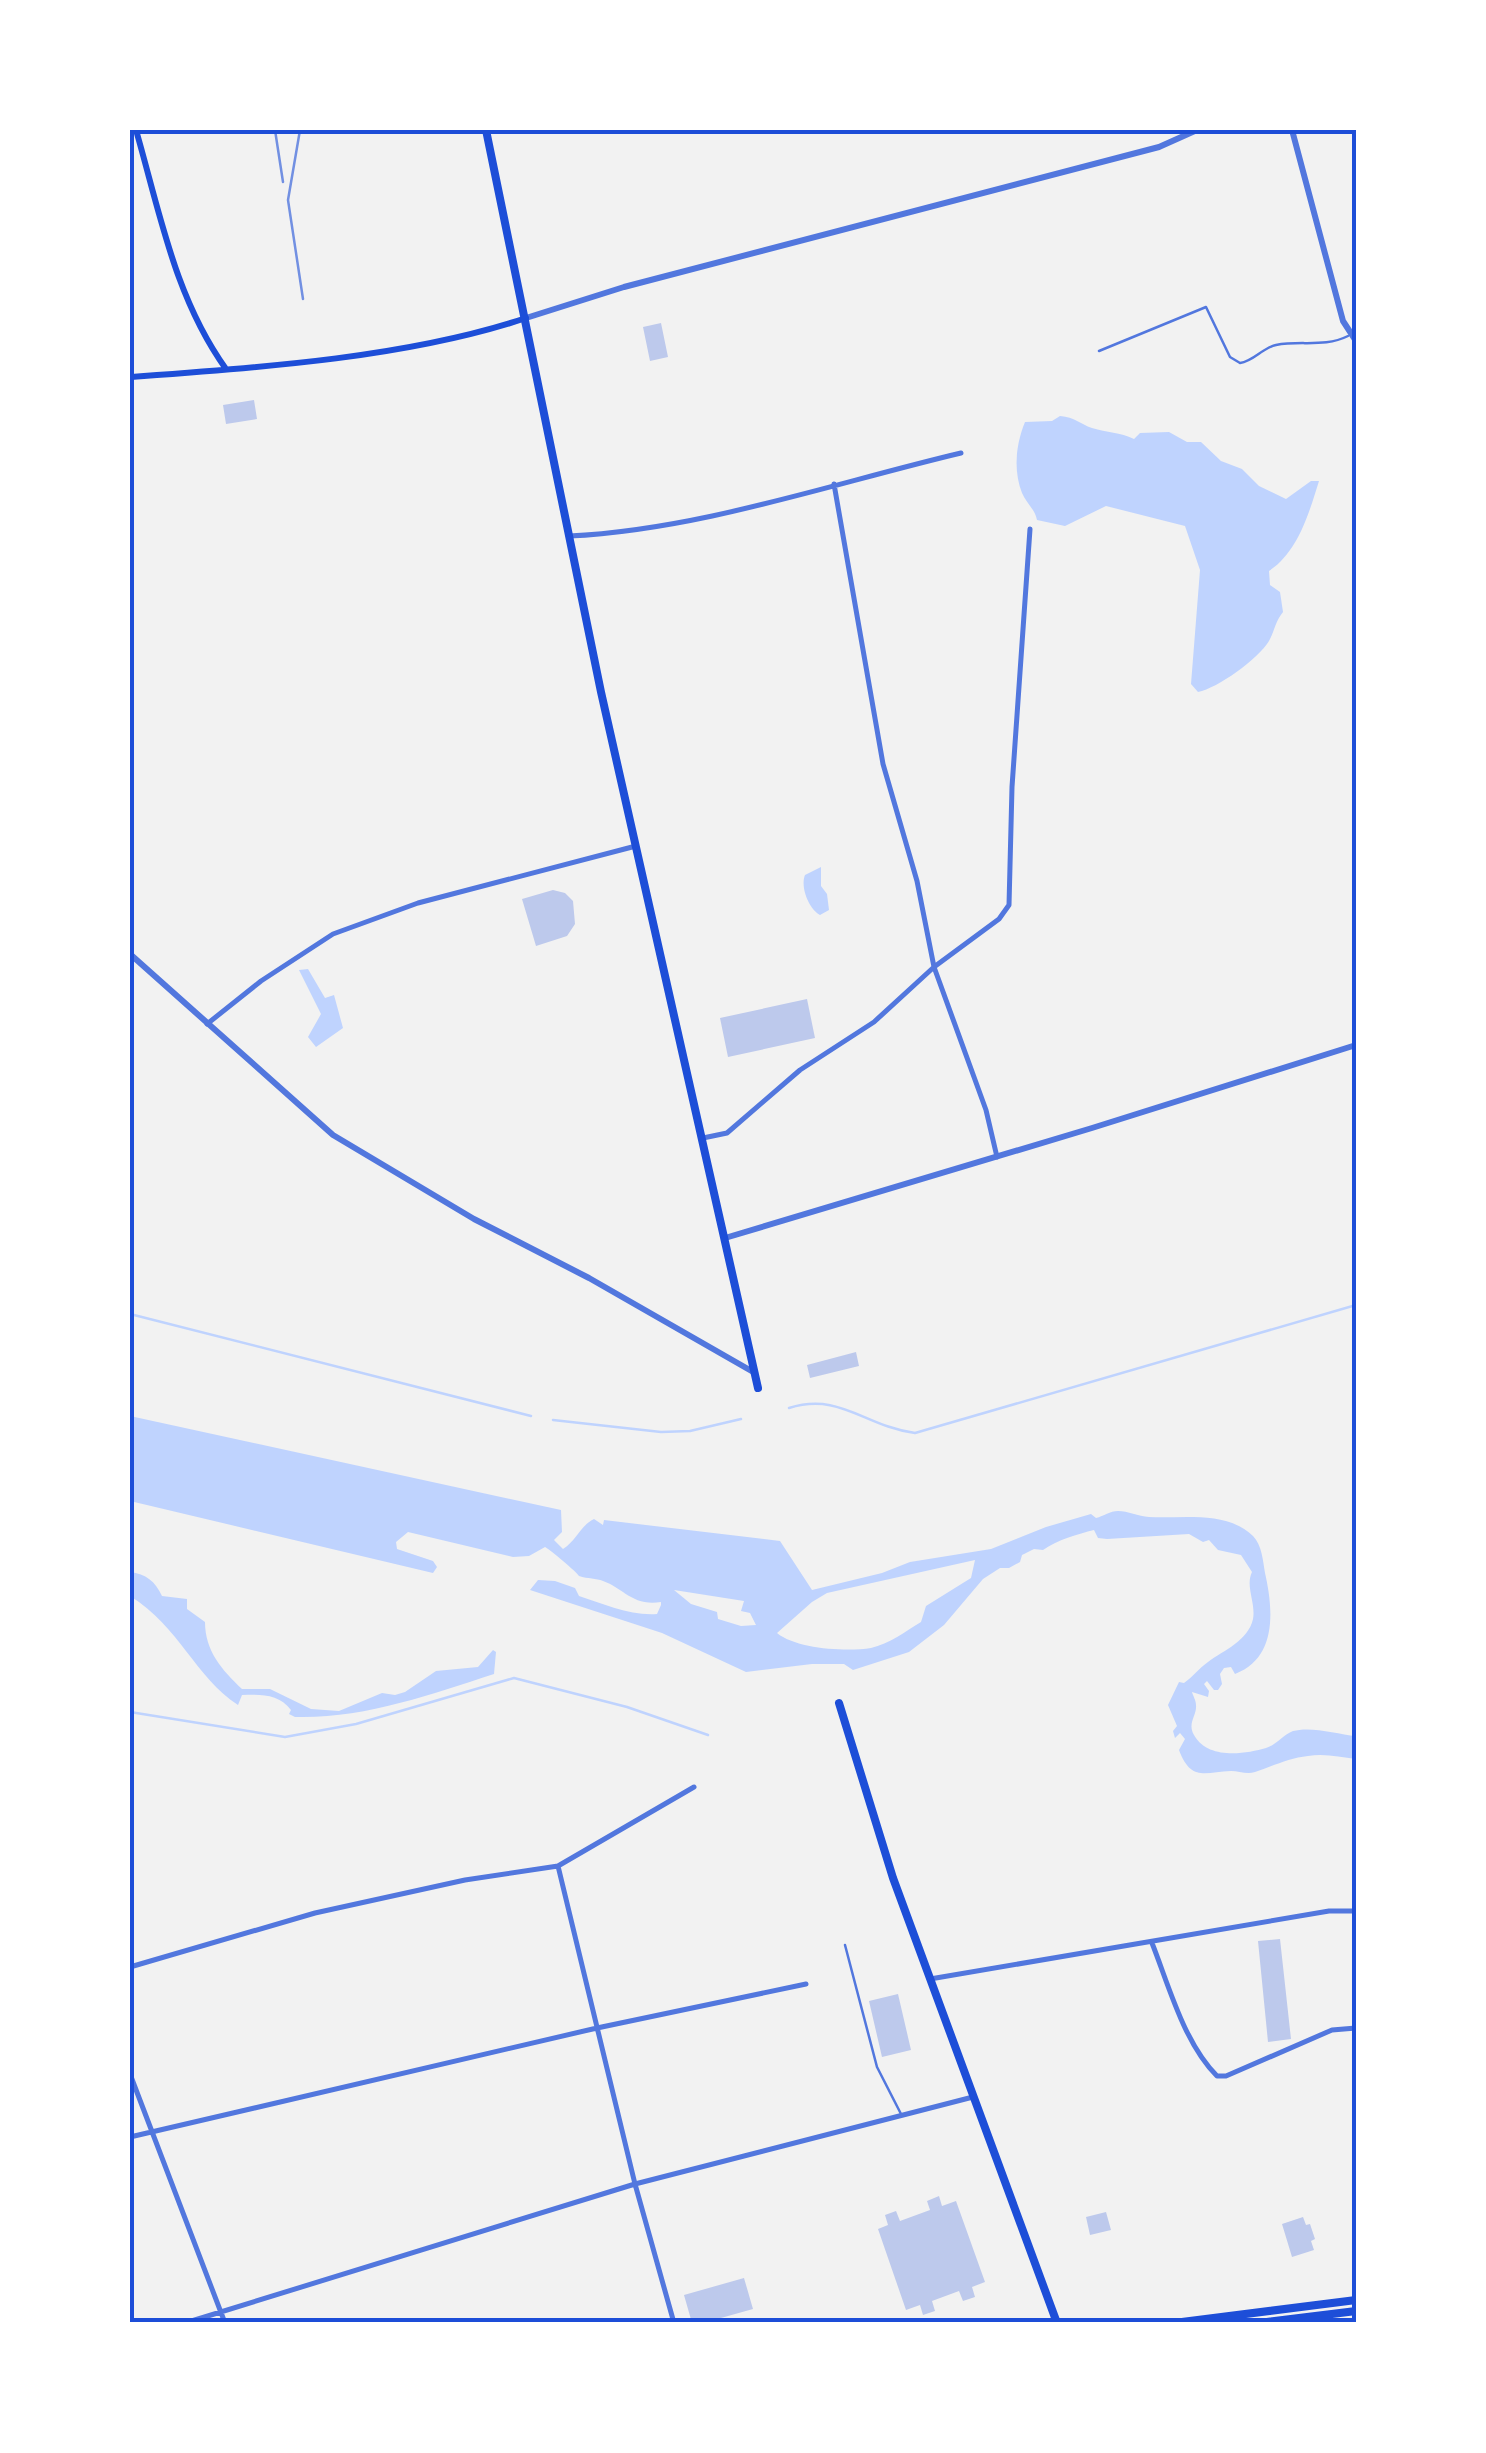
<svg xmlns="http://www.w3.org/2000/svg" width="1486" height="2453" viewBox="0 0 1486 2453" font-family="Overpass,sans-serif">
	<style>
		.water { fill: #bfd3fe; fill-rule: evenodd }
		.lines { fill: none; stroke-linecap: round; stroke-linejoin: round }
		.stream { stroke: #bfd3fe; stroke-width: 2.5 }
		.building { fill: #bdc9ec }
		.service { stroke: #5277de; stroke-width: 2.5 }
		.minor { stroke: #5277de; stroke-width: 5 }
		.tertiary { stroke: #5277de; stroke-width: 6 }
		.secondary { stroke: #1d4ed8; stroke-width: 6 }
		.primary { stroke: #1d4ed8; stroke-width: 8 }
		.trunk { stroke: #1d4ed8; stroke-width: 8 }
		.rail { stroke: #7290e2; stroke-width: 2.5 }
		.neatline { fill: none; stroke: #1d4ed8; stroke-width: 4 }
	</style>
	<rect width="100%" height="100%" fill="#f2f2f2"/>
	<!-- water -->
	<path class="water" d="M1060 416C1075 417 1080 424 1092 428 1107 433 1120 432 1134 439L1140 433 1169 432 1187 442H1201L1221 461 1242 469 1259 486 1286 499 1311 481H1319C1309 513 1298 552 1269 571L1270 585 1280 592 1283 612C1275 622 1275 630 1269 641 1258 659 1218 688 1198 692L1191 684 1200 570 1185 526 1106 506 1065 526 1037 520C1035 509 1026 503 1022 493 1013 470 1016 444 1025 422L1052 421Z
		M821 867V886L827 894 829 910 820 915C809 909 800 887 805 875Z
		M308 969 325 998 334 995 343 1028 316 1047 308 1037 321 1014 299 970Z
		M130 1416 561 1510 562 1532 554 1540 563 1549C577 1540 579 1527 594 1519L603 1525 604 1520 780 1541 812 1590 882 1573 910 1562 991 1549 1046 1527 1091 1514 1096 1518C1104 1516 1110 1511 1118 1511 1128 1511 1138 1516 1149 1517 1182 1519 1226 1510 1253 1536 1262 1545 1263 1561 1265 1573 1273 1608 1278 1658 1235 1674L1231 1667 1224 1668 1220 1674 1222 1684 1218 1690H1214L1207 1681 1204 1684 1209 1691 1208 1697 1192 1692C1193 1696 1196 1700 1196 1705 1197 1716 1187 1723 1194 1735 1208 1760 1245 1754 1266 1748 1276 1745 1283 1735 1293 1731 1311 1726 1337 1734 1356 1736V1759C1340 1757 1324 1753 1308 1756 1289 1758 1273 1766 1255 1772 1247 1775 1239 1771 1231 1771 1205 1772 1191 1782 1179 1750L1185 1739 1180 1733 1175 1738 1173 1731 1177 1726 1168 1705 1179 1682 1184 1683C1193 1677 1199 1668 1208 1662 1224 1650 1248 1641 1253 1619 1256 1603 1245 1586 1252 1572L1241 1555 1218 1550 1209 1540 1203 1542 1189 1534 1107 1539 1098 1538 1094 1530C1078 1534 1057 1540 1043 1550L1034 1549 1022 1555 1020 1562 1009 1568H1000L983 1579 944 1625 909 1652 853 1670 844 1664H812L746 1672 662 1633 530 1590 538 1580 555 1581 575 1588 579 1596C604 1604 631 1616 657 1614L661 1605V1602C633 1607 622 1587 603 1581 596 1578 588 1579 579 1576 578 1573 548 1548 545 1547L529 1556 513 1557 408 1532 396 1542 397 1549 433 1561 437 1567 433 1573 130 1501ZM975 1560 971 1578 926 1606 921 1622C906 1631 889 1644 871 1648 847 1652 796 1649 777 1633L812 1602 827 1593ZM674 1590 744 1601 741 1611 750 1613 756 1625 741 1626 718 1619 717 1612 691 1604Z
		M130 1572C146 1574 155 1581 162 1596L187 1599V1609L205 1622C205 1651 222 1670 242 1689H270L311 1709 339 1711 382 1693 395 1695 405 1692 436 1671 478 1667 493 1650 496 1652 494 1674C429 1695 363 1719 295 1717L289 1714 291 1710C279 1694 262 1694 242 1695L238 1705C195 1677 180 1627 130 1596Z"/>
	<g class="lines">
		<!-- stream -->
		<path class="stream" d="M130 1314 531 1416
			M789 1408C840 1392 864 1426 915 1433L1356 1305
			M553 1420 661 1432 690 1431 741 1419
			M130 1712 285 1737 356 1724 514 1678 627 1707 708 1735"/>
	</g>
	<!-- building -->
	<path class="building" d="M661 323 668 357 650 361 643 327Z
		M254 400 257 419 226 424 223 405Z
		M553 890 565 893 573 901 575 924 567 936 536 946 522 899Z
		M807 999 815 1038 728 1057 720 1018Z
		M856 1352 859 1366 810 1378 807 1365Z
		M1280 1939 1291 2039 1268 2042 1258 1941Z
		M898 1994 911 2050 882 2057 869 2001Z
		M939 2196 942 2206 956 2201 985 2282 972 2287 975 2297 963 2301 959 2291 932 2301 935 2311 923 2315 920 2305 906 2310 878 2229 888 2225 885 2215 896 2211 900 2221 930 2210 927 2201Z
		M1106 2212 1111 2230 1090 2235 1086 2217Z
		M1303 2217 1306 2225 1310 2224 1315 2239 1311 2241 1314 2250 1292 2257 1282 2224Z
		M744 2278 753 2309 703 2323H692L684 2295Z"/>
	<g class="lines">
		<!-- service -->
		<path class="service" d="M1099 351 1206 307 1230 357 1240 363C1254 361 1262 348 1276 345 1301 340 1324 348 1348 336
			M845 1945 877 2067 901 2114"/>
		<!-- minor -->
		<path class="minor" d="M834 484 883 764 917 881 934 967 986 1110 997 1157
			M569 536C699 530 834 483 961 453
			M207 1024 261 981 333 934 418 903 636 846
			M703 1138 727 1133 800 1070 874 1022 934 967 999 919 1009 905 1012 787 1030 529
			M558 1866 635 2184 674 2323
			M1152 1943C1169 1986 1184 2043 1217 2076H1226L1332 2030 1356 2028
			M130 1967 315 1913 465 1880 558 1866 694 1787
			M930 1979 1329 1911H1356
			M130 2074 225 2323
			M130 2137 597 2028 806 1984
			M185 2323 635 2184 973 2097"/>
		<!-- tertiary -->
		<path class="tertiary" d="M1292 130 1343 321 1356 341
			M526 318 624 287 1159 147 1197 130
			M130 954 333 1135 474 1219 589 1278 755 1373
			M725 1238 1092 1128 1356 1045"/>
		<!-- secondary -->
		<path class="secondary" d="M136 130C160 213 175 298 226 369
			M130 377C255 368 407 358 526 318"/>
		<!-- primary -->
		<path class="primary" d="M486 130 601 692 758 1388
			M839 1703 893 1878 1057 2323"/>
		<!-- trunk -->
		<path class="trunk" d="M1174 2323 1356 2300
			M1259 2323 1356 2311"/>
		<!-- rail -->
		<path class="rail" d="M275 130 283 182
			M300 130 288 200 303 299"/>
	</g>
	<!-- border -->
	<rect width="1486" height="2453" fill="none" stroke="#ffffff" stroke-width="265"/>
	<rect x="132" y="132" width="1222" height="2188" class="neatline"/>
</svg>
